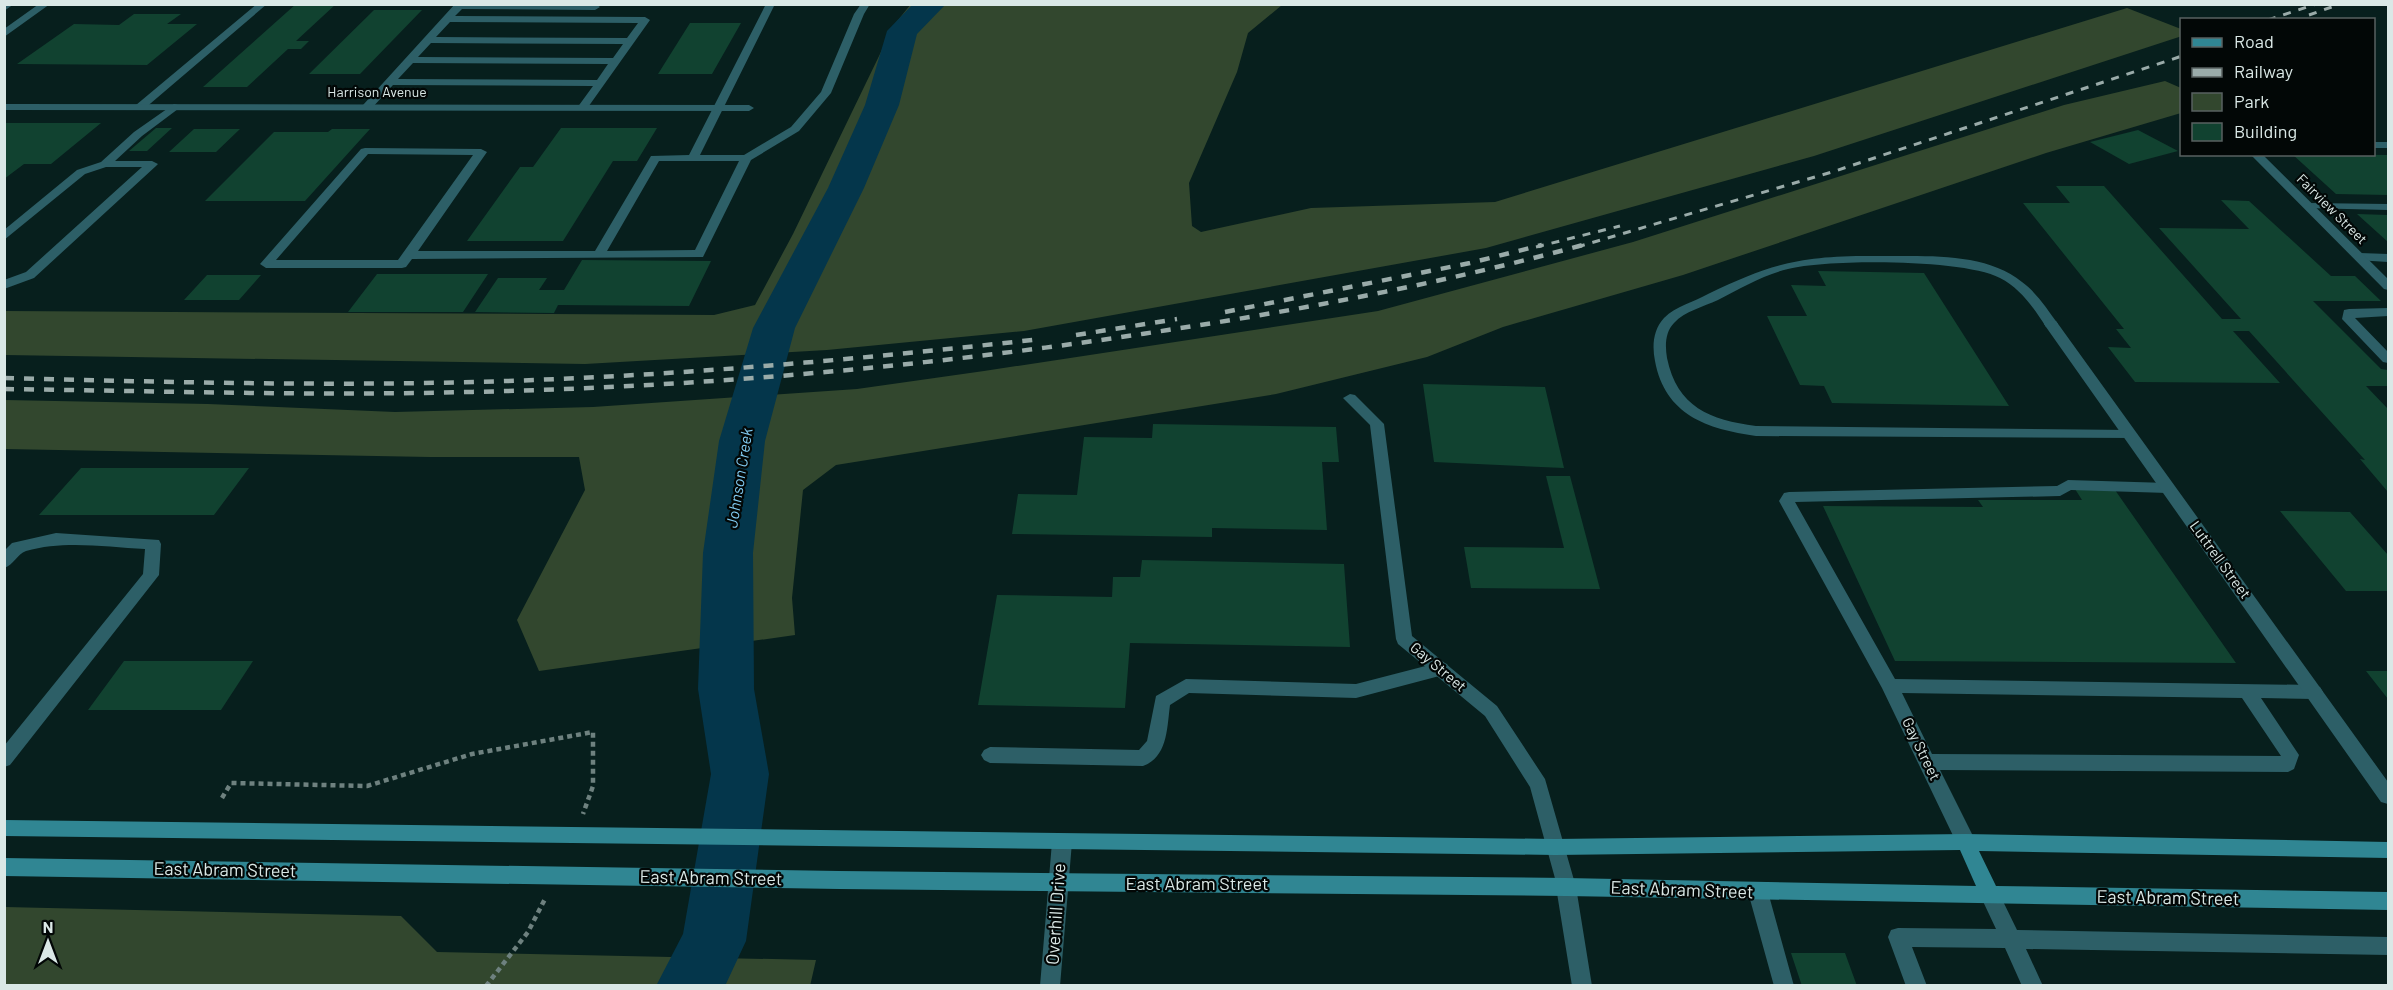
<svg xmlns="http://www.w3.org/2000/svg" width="2393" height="990" viewBox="0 0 2393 990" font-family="Barlow,sans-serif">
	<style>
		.green { fill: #32472e }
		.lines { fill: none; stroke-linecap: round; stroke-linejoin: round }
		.river { fill: #04364b; fill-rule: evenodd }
		.building { fill: #114230 }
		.path { stroke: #6e817f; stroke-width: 4.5; stroke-dasharray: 5 4; stroke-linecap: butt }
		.lane { fill: #2d5f67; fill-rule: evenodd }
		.street { fill: #2d5f67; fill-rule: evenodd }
		.secondary { fill: #308693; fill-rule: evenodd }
		.rail-far1 { stroke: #9aaba9; stroke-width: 3; stroke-dasharray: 8 8; stroke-linecap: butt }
		.rail { stroke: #9aaba9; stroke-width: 4.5; stroke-dasharray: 10 10; stroke-linecap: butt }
		.labels { text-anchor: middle; stroke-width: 4.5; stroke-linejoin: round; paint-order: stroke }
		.far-street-label { font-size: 14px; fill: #dae8e6; stroke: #020706 }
		.street-label { font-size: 15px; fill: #dae8e6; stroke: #020706 }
		.water-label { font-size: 16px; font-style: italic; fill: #82ccf3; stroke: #020706 }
		.near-street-label { font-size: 18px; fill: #dae8e6; stroke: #020706 }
	</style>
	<rect width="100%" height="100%" fill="#071f1d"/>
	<!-- green -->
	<path class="green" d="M911 4 1282 5 1248 33 1237 72 1189 183 1192 226 1201 232 1311 208 1495 202 2127 8 2181 29 2182 36 1814 156 1486 248 1024 331 827 350 585 364 5 355V311L714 315 755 305 793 234 894 25Z
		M2165 81 2181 88V113L2046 153 1683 275 1503 327 1427 357 1276 394 836 465 803 490 792 598 795 635 539 671 517 620 585 490 579 457H430L5 449V400L208 404 395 412 593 407 857 389 984 371 1378 311 1633 242 2064 105Z
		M5 907 401 916 437 952 816 960 810 986 5 985Z"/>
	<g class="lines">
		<!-- river -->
		<path class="river" d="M913 4H946L917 34 899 105 864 188 795 328 765 441 753 553 754 689 769 774 746 941 725 986H656L683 934 711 774 698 689 703 553 719 441 753 328 828 188 865 105 887 31Z"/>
	</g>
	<!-- building -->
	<path class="building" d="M296 4H336L296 41H309L301 49H288L247 87H203Z
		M374 10H422L360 74H309Z
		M134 14H181L167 24H197L147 65 17 64 74 24 119 25Z
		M690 23H741L712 74H658Z
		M4 123H101L51 164H24L4 179Z
		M156 128H172L147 151H129Z
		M561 128H657L637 161H613L563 241H467L520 167H533Z
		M194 129H240L216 152H169Z
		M332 129H370L305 201H205L274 132H328Z
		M2138 130 2178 151 2129 164 2090 142Z
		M2292 154 2388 155V195L2336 194Z
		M2056 186H2104L2222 319H2241L2159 228 2249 229 2221 200 2249 201 2331 276H2355L2381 301H2313L2381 369 2388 370V386H2366L2388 409V492L2360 459 2365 460 2249 331H2233L2280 383 2135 382 2108 347 2131 348 2116 329H2124L2023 203H2070Z
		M2357 214 2388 215V242Z
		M582 260 711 261 689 306 558 305 554 313 475 312 498 278H547L539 290H564Z
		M1818 271 1924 273 2009 406 1832 403 1824 386 1800 385 1767 316H1807L1791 285 1826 286Z
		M377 274H488L463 312H348Z
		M207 275H261L239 300H184Z
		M1423 384 1545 387 1564 468 1434 462Z
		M1153 424 1336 427 1339 462H1322L1327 530 1212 528V537L1012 534 1018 494 1077 495 1084 437 1152 438Z
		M81 468H249L214 515H39Z
		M1546 476H1570L1600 589 1471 588 1464 547 1564 548Z
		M2075 489 2115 490 2236 663 1895 661 1823 506 1983 507 1978 500H2082Z
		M2280 511 2350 512 2388 555V591H2346Z
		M1142 560 1344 564 1350 647 1130 643 1125 708 978 705 997 595 1112 597 1113 577H1140Z
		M124 661H253L221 710H88Z
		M2366 671H2388V699Z
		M1791 953H1845L1857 986H1802Z"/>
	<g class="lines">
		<!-- path -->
		<path class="path" d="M222 798 231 783 367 786 472 754 593 732V786L583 814
			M486 986 528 932 546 897"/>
		<!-- lane -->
		<path class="lane" d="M4 4H14L4 11Z
			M257 4H267L144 109H136V105Z
			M455 4H596L600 7 595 10 462 9 455 16 645 17 650 20 586 110 577 108 593 86 393 85 371 109H363V105ZM450 22 638 23 627 38 436 37ZM431 43 623 44 613 58 418 57ZM413 63 608 64 597 80 398 79Z
			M766 4H775L700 155H744L791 127 821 92 854 14 861 4H870L864 14 831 93 799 131 751 160 703 257 412 259 406 267 402 268H266L260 264 361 149 365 148 481 149 487 152 418 251H595L651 156 689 155ZM368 154 473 155 398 260H276ZM659 161H739L695 250 607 251Z
			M174 104 178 105V109L142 136 115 161H152L158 164 156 166 34 278 4 289V280L26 272 142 167H106L85 174 4 240V230L77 170 101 162 134 132Z
			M2374 142H2388V148H2374Z
			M2309 203 2388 204V210L2305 208V204Z
			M2360 253 2388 254V262L2356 260 2354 257Z
			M1870 256C1918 257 1983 250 2022 282 2037 293 2047 309 2058 324L2056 327H2046C2034 308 2020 288 2000 278 1963 259 1830 259 1788 269 1763 275 1741 288 1718 300 1703 307 1685 311 1674 323 1665 332 1665 346 1667 358 1677 407 1710 420 1756 426L2130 430 2135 432 2137 435 2135 438 1756 436C1707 429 1665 415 1655 361 1652 346 1653 330 1664 318 1676 306 1694 302 1708 294 1770 264 1800 256 1870 256Z
			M2388 308V316L2355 318 2388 352V363L2383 362 2342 319 2344 310 2349 309Z
			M2068 480 2168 483 2175 488 2168 493 2071 490 2060 496 1795 502 1895 679 2314 685 2320 687 2323 692 2320 697 2314 699 2261 698 2299 755 2294 769 2288 772 1940 770 1976 842 1973 848 1966 850 1959 848 1882 688 1779 501 1784 493 1789 492 2057 486ZM1902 693 2242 698 2281 756 1932 754Z
			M56 533 159 540 161 544 159 575 10 765 4 767V746L143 574 145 549C106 547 64 540 26 551 17 554 14 565 4 568V551L12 543Z
			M1441 662 1447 664 1450 669 1447 674 1356 698 1189 693 1170 705C1167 727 1168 757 1143 766L990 763 984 760 981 755 984 750 990 747 1139 750 1147 741 1156 696 1186 679 1356 684Z
			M1566 878 1573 881 1576 887 1592 986H1572L1556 887 1559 881Z
			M1758 883 1765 886 1768 892 1794 986H1774L1748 892 1751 886Z
			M1990 886 1997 889 2017 930 2388 937V955L2026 949 2043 986H2022L2005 948 1912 947 1927 986H1906L1888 937 1891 930 1898 928 1996 929 1980 895 1983 889Z"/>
		<!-- street -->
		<path class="street" d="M39 4H50L4 37V29Z
			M4 104 749 105 754 108 749 111 4 110Z
			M2250 154H2262L2388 279V290L2384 289Z
			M2051 320 2056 321 2388 782V804L2381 802 2046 327 2044 324 2046 321Z
			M1350 394 1355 395 1384 424 1412 636 1497 706 1545 779 1576 887 1573 893 1566 896 1559 893 1530 787 1485 716 1398 644 1396 639 1370 425 1343 398Z
			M1062 834 1069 836 1072 842 1060 986H1040L1052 842 1055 836Z"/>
		<!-- secondary -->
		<path class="secondary" d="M4 820 1555 839 1966 834 2388 842V858L1979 851 1996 886 2388 892V910L1566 896 839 889 4 876V858L839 871 1566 878 1976 886 1960 850 1555 855 4 836Z"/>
		<!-- rail-far1 -->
		<path class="rail-far1" d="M2309 15 2340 4
			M2268 20 2316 4
			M1536 247 1620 226
			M1577 247 1832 172 2182 56"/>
		<!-- rail -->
		<path class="rail" d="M1225 312 1470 263 1542 245
			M1076 335 1177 319
			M4 378C161 382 317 386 474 382 663 377 853 360 1041 339
			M4 389C159 391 313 396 468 392 702 387 936 366 1168 330 1307 309 1447 282 1583 245"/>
	</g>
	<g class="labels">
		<!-- far-street labels -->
		<g class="far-street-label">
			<text x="377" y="97">Harrison Avenue</text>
			<text transform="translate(2332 209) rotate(45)" y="5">Fairview Street</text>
		</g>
		<!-- street labels -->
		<g class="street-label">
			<text transform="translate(2220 560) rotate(54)" y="5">Luttrell Street</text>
			<text transform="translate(1438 667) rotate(40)" y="5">Gay Street</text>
			<text transform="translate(1921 749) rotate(64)" y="5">Gay Street</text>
		</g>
		<!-- water labels -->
		<g class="water-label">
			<text transform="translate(739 478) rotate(-81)" y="6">Johnson Creek</text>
		</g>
		<!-- near-street labels -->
		<g class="near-street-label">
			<text transform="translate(225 870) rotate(1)" y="6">East Abram Street</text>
			<text transform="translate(711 878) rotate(1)" y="6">East Abram Street</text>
			<text x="1197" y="890">East Abram Street</text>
			<text transform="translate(1682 890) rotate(2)" y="6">East Abram Street</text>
			<text transform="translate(2168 898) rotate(1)" y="6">East Abram Street</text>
			<text transform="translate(1056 914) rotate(-86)" y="6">Overhill Drive</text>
		</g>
	</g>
	<!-- border -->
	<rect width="2393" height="990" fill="none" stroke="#dae8e6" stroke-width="12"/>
	<!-- legend -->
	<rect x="2180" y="18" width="195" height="138" fill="#020706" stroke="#586160" stroke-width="1.5"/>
	<rect x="2192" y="38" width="30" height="9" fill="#308693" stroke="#586160" stroke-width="1.5"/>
	<text x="2234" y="48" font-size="18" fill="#dae8e6">Road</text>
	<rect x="2192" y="68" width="30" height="9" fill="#9aaba9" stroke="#586160" stroke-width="1.5"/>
	<text x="2234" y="78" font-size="18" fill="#dae8e6">Railway</text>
	<rect x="2192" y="93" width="30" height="18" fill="#32472e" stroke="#586160" stroke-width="1.5"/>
	<text x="2234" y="108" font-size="18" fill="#dae8e6">Park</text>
	<rect x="2192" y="123" width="30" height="18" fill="#114230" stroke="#586160" stroke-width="1.5"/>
	<text x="2234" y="138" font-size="18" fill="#dae8e6">Building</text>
	<!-- north arrow -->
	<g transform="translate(48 942)" stroke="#020706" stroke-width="4.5" paint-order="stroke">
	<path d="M0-4.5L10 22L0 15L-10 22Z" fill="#dae8e6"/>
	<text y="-9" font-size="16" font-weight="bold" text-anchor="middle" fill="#dae8e6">N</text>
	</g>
</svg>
